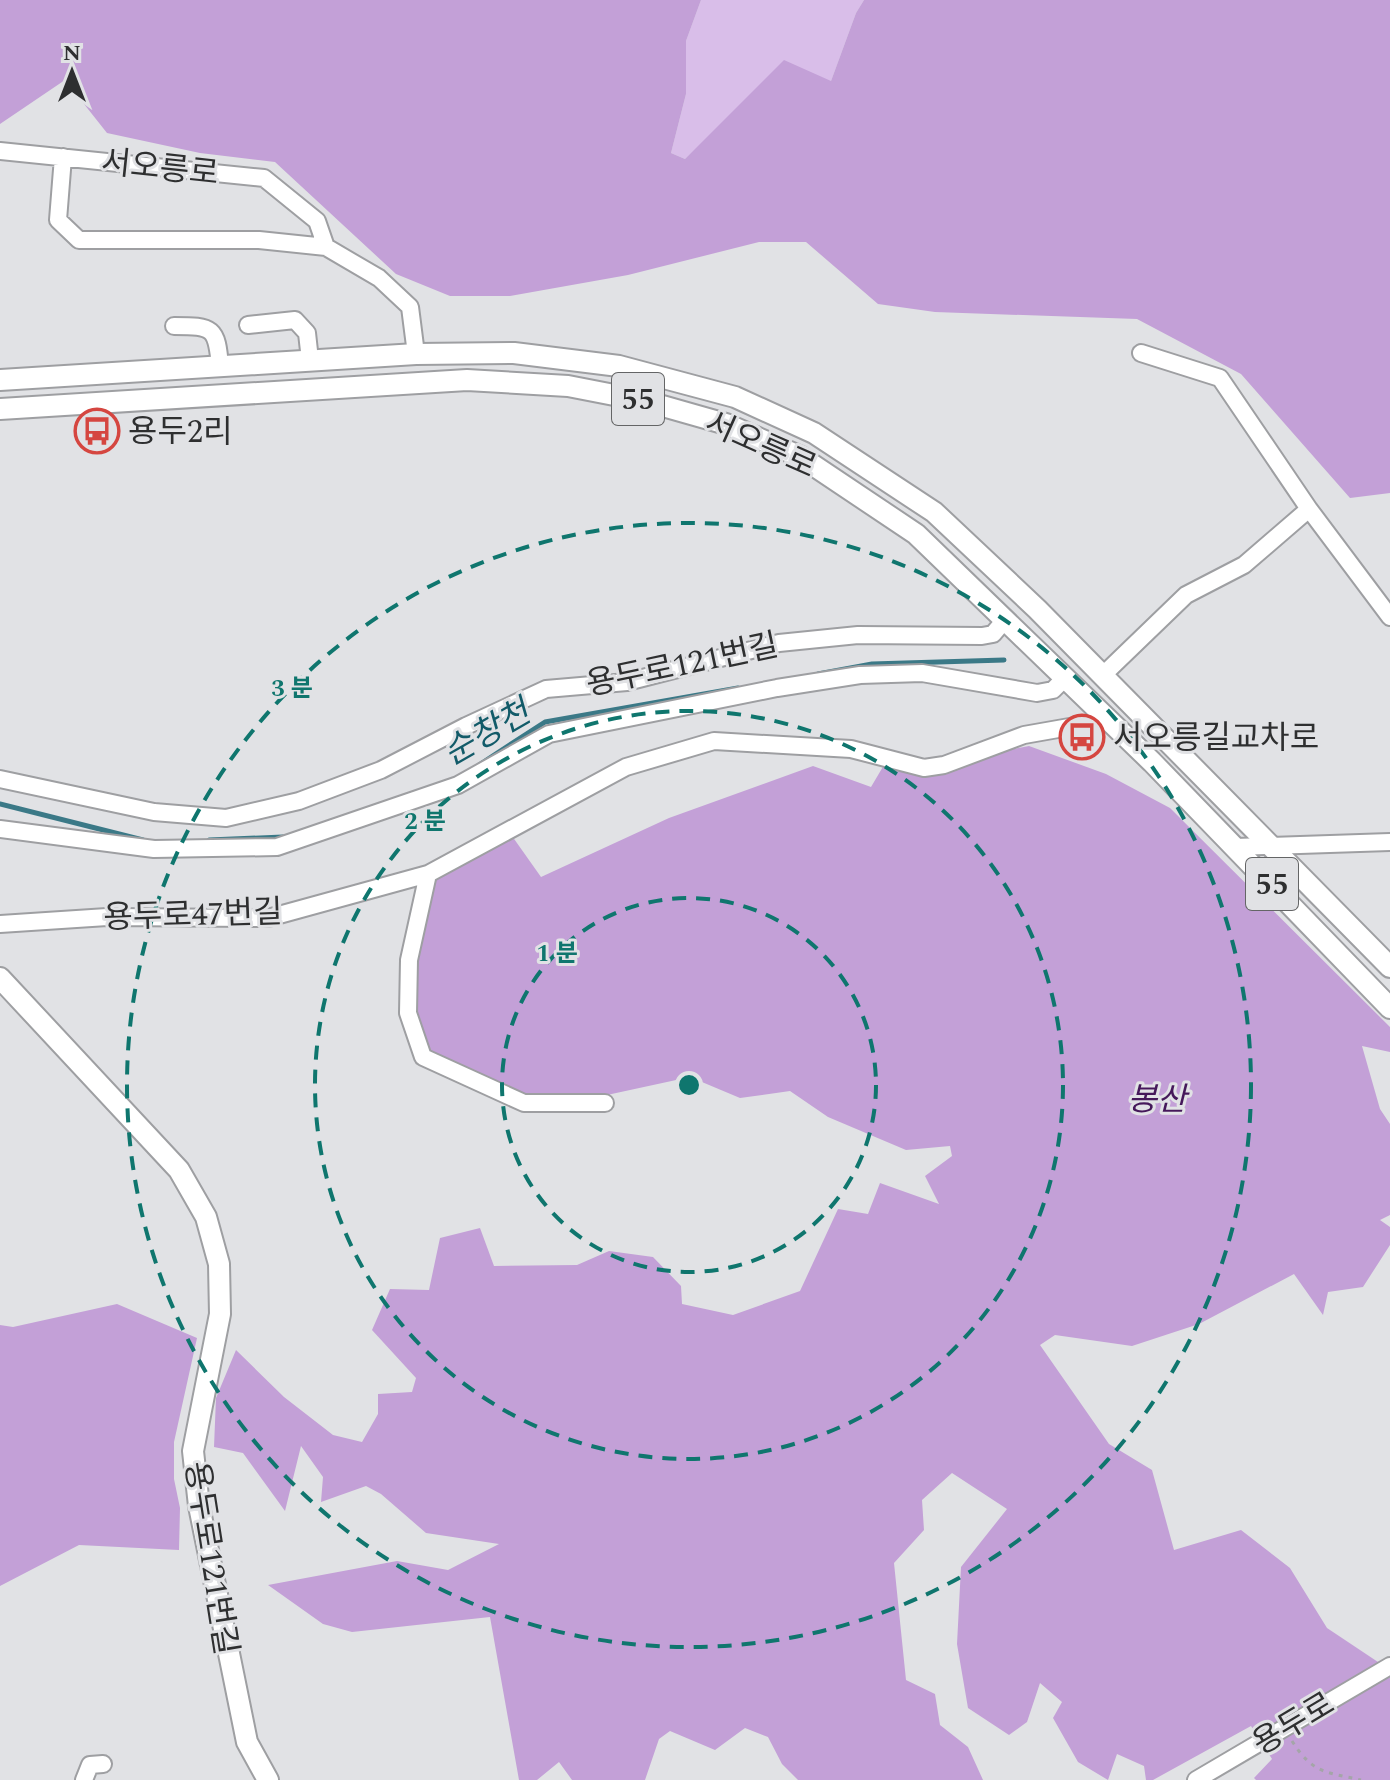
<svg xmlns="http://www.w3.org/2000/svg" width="1390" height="1780" viewBox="0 0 1390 1780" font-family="Spectral,'Noto Sans KR',serif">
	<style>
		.green { fill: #d9bee9 }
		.forest { fill: #c3a0d7 }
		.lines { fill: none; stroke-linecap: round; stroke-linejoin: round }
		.stream { stroke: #3b7987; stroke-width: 5 }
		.minor-casing { stroke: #9e9fa2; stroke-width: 20 }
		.major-casing { stroke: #9e9fa2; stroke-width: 24 }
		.path { stroke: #a4a5a8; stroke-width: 3; stroke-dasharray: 4 6; stroke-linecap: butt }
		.minor { stroke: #fff; stroke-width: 16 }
		.major { stroke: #fff; stroke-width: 20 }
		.ring { fill: none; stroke: #0f766e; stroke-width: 4; stroke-dasharray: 14 10 }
		.labels { text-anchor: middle; stroke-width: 6; stroke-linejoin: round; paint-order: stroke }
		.shield { fill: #e1e2e5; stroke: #646566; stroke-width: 2 }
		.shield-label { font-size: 30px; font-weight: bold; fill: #2e2f30 }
		.street-label { font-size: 32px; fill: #2e2f30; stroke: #e1e2e5 }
		.poi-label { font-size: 32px; fill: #2e2f30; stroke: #e1e2e5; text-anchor: start }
		.park-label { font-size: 32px; font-style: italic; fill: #45185a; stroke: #e1e2e5 }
		.water-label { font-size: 34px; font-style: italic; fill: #125b69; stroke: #e1e2e5 }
		.centre { fill: #0f766e; stroke: #e1e2e5; stroke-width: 4 }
		.ring-label { font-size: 24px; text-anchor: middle; font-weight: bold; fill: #0f766e; stroke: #e1e2e5; stroke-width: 6; stroke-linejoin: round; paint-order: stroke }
	</style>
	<rect width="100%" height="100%" fill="#e1e2e5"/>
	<!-- green -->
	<path class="green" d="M701 0H864L856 13 831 81 701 144 685 159 671 153 686 94V41Z"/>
	<!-- forest -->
	<path class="forest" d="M0 0H701L686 41V94L671 153 685 159 784 60 831 81 856 13 864 0H1390V493L1350 498 1241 374 1137 319 935 312 878 304 806 242H759L628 275 510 296H450L396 274 275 162 200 153 107 133 65 80 0 124Z
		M1029 746 1106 774 1170 808 1390 1027V1052L1362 1046 1380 1109 1390 1124V1215L1380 1220 1390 1227V1245L1363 1287 1328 1292 1323 1315 1294 1274 1199 1324 1132 1346 1055 1335 1040 1345 1109 1444 1152 1470 1174 1550 1241 1530 1290 1568 1327 1628 1390 1670V1780H1256L1254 1778 1272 1759 1251 1726 1153 1780H1146L1144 1766 1117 1754 1108 1780 1078 1762 1053 1718 1062 1702 1040 1683 1027 1722 1009 1735 968 1708 957 1644 961 1567 1007 1509 952 1473 922 1500 924 1530 894 1563 906 1680 935 1694 940 1725 968 1747 983 1780H798L782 1764 768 1737 745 1728 715 1750 670 1731 659 1739 645 1780H572L559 1762 537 1780H519L490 1617 352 1632 323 1624 268 1585 397 1561 448 1570 499 1544 426 1533 381 1494 366 1486 321 1502 323 1477 301 1446 285 1511 243 1453 214 1447 216 1398 236 1350 284 1397 333 1435 362 1442 378 1414V1394L412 1392 416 1378 372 1330 390 1289 429 1290 440 1238 480 1228 494 1266 577 1265 609 1251 653 1257 681 1286 682 1304 733 1315 800 1291 838 1209 868 1214 880 1183 939 1204 925 1176 952 1156 950 1146 906 1150 828 1117 790 1091 740 1098 690 1077 607 1095 524 1097 428 1052 413 1012 415 961 432 878 512 836 541 877 669 818 813 766 871 787 884 765 938 774 988 754Z
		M117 1304 197 1338 174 1442V1479L180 1508 179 1550 79 1545 0 1586V1325L13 1327Z"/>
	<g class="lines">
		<!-- stream -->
		<path class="stream" d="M818 674 872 664 1004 660
			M479 765 545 722 738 688
			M0 804 143 840
			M209 840 283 837"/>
		<!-- minor casing -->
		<g class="minor-casing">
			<path id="minor" d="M0 151 264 178 317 221 326 247 379 278 410 307 416 354
				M63 157 58 220 79 240H259L326 247
				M248 325 295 320 307 333 310 360
				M174 326C213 326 217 327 220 367
				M1141 353 1220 378 1309 509
				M1102 676 1186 595 1244 565 1309 509 1390 617
				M0 779 154 812 226 818 299 801 381 770 466 726 546 689 627 682 779 643 858 635 982 636 993 634 1004 621
				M0 829 154 849 277 847 458 785 549 734 777 688 860 675 922 673 1037 693 1053 690 1066 677
				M1236 847 1390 842
				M428 874 409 960 408 1013 423 1057 524 1103H605
				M0 924 107 917 268 918 428 874 626 767 714 741 851 749 924 768 944 765 1024 735 1109 720
				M84 1780 90 1765 103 1764
				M1196 1780 1390 1666"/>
		</g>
		<!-- major casing -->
		<g class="major-casing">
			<path id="major" d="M0 380 416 354 514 353 619 366 735 397 814 433 934 512 1037 609 1390 967
				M0 409 467 380 568 386 645 401 726 424 801 457 916 534 1152 762 1390 1008
				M0 978 179 1170 206 1217 219 1264 220 1314 193 1451 199 1506 247 1742 268 1780"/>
		</g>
		<!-- path -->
		<path class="path" d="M1292 1741C1313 1774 1326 1772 1361 1780"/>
		<!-- minor -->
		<use href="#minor" class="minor"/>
		<!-- major -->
		<use href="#major" class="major"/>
	</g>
	<!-- distance rings -->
	<g class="ring">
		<circle cx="689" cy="1085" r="187"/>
		<circle cx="689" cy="1085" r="374"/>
		<circle cx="689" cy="1085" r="562"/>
	</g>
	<!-- icons -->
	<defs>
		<g id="bus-ring" transform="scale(2.3)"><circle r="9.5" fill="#e1e2e5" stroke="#d54640" stroke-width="1.5"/><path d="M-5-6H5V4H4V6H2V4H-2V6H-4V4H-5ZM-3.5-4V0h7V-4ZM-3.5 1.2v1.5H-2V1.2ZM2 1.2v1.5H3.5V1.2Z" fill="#d54640"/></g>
	</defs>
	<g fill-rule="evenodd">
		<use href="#bus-ring" x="97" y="431"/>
		<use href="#bus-ring" x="1082" y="737"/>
	</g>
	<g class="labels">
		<!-- shield labels -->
		<g class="shield">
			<rect x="612" y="373" width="52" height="52" rx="6"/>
			<rect x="1246" y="858" width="52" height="52" rx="6"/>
		</g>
		<g class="shield-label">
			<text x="638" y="409">55</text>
			<text x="1272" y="894">55</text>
		</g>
		<!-- street labels -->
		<g class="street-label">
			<text transform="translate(160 167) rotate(6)" y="11">서오릉로</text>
			<text transform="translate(761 444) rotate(24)" y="11">서오릉로</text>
			<text transform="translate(682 664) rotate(-12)" y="11">용두로121번길</text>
			<text transform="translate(193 914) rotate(-2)" y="11">용두로47번길</text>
			<text transform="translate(212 1558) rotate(81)" y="11">용두로121번길</text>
			<text transform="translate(1293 1723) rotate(-31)" y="11">용두로</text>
		</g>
		<!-- poi labels -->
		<g class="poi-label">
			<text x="128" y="442">용두2리</text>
			<text x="1113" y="748">서오릉길교차로</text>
		</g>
		<!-- park labels -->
		<g class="park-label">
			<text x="1157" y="1110">봉산</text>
		</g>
		<!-- water labels -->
		<g class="water-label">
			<text transform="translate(486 732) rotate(-30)" y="12">순창천</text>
		</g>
	</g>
	<circle cx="689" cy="1085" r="12" class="centre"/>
	<g class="ring-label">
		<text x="292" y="696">3 분</text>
		<text x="425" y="829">2 분</text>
		<text x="557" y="961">1 분</text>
	</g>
	<!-- north arrow -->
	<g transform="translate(72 72)" stroke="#e1e2e5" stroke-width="6" paint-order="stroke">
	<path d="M0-6L14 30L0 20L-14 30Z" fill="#2e2f30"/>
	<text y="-12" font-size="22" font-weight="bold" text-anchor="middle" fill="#2e2f30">N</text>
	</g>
</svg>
